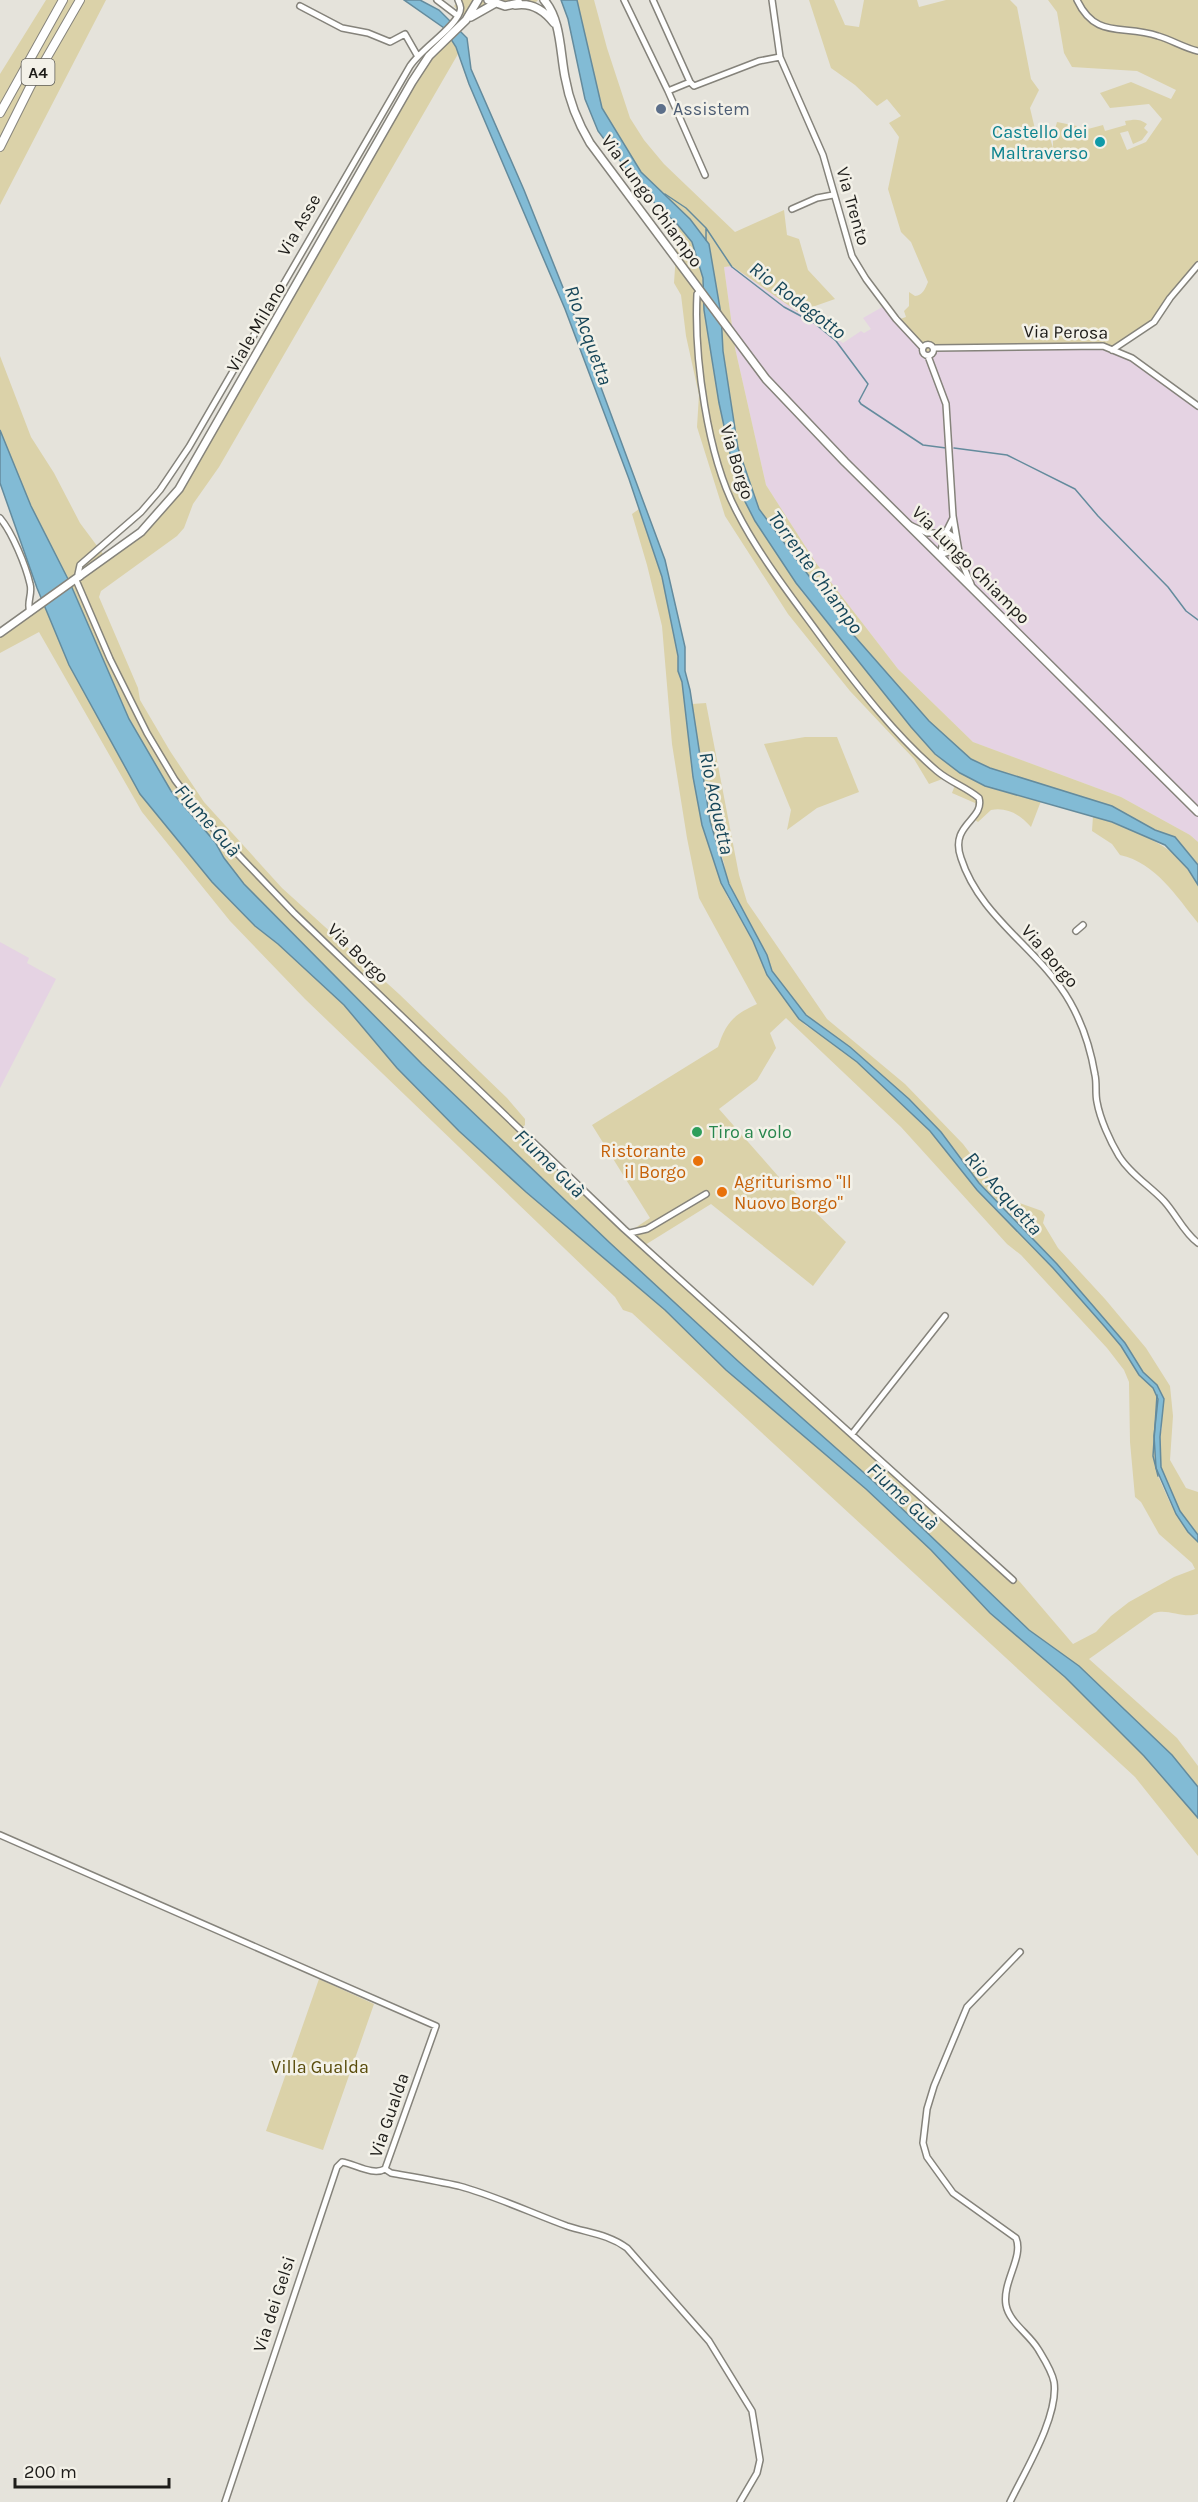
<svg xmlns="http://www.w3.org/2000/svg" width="1198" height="2502" viewBox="0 0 1198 2502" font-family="Karla,sans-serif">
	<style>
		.industrial { fill: #e5d3e3 }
		.green { fill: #dbd2a9; fill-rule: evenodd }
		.water { fill: #82bbd5; stroke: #648b9d; stroke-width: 1.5 }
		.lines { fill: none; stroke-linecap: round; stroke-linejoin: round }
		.stream { stroke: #648b9d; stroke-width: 1.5 }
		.minor-casing { stroke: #85837b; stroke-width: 8 }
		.major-casing { stroke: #85837b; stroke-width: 10 }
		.highway-casing { stroke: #85837b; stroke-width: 10 }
		.minor { stroke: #fff; stroke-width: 5 }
		.major { stroke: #fff; stroke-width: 7 }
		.highway { stroke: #fff; stroke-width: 8 }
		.service-dot { fill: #5c6f8a; stroke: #f3f1e8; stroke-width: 2 }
		.culture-dot { fill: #0f9aa8; stroke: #f3f1e8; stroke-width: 2 }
		.leisure-dot { fill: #2e9e5b; stroke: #f3f1e8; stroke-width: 2 }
		.food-dot { fill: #e8710a; stroke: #f3f1e8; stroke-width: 2 }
		.labels { text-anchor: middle; stroke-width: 5; stroke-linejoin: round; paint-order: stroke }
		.shield { fill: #f3f1e8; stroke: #5d5c57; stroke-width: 1.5 }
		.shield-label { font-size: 16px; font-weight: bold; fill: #1d1c19 }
		.service-label { font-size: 18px; fill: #4e5e75; stroke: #f3f1e8; text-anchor: start }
		.culture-label { font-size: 18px; fill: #0d838f; stroke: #f3f1e8; text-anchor: end }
		.street-label { font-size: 18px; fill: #1d1c19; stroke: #f3f1e8 }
		.leisure-label { font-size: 18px; fill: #27864d; stroke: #f3f1e8; text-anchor: start }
		.food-label { font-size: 18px; fill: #c56008; stroke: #f3f1e8; text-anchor: end }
		.park-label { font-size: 18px; fill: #584b0a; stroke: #f3f1e8 }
		.water-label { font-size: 20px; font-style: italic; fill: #164659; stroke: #f3f1e8 }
	</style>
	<rect width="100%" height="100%" fill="#e5e3db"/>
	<!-- industrial -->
	<path class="industrial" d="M732 266 843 343 861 331 864 333 871 329 863 318 884 306 897 320 940 347 1114 350 1134 358 1198 403V842L1190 835 1121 797 973 742 898 669 816 563 766 485 735 348 724 267Z
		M0 942 29 958 27 963 56 979 0 1088Z"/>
	<!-- green -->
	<path class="green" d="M46 0H106L0 205V74Z
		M460 0H538L533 5 491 4 467 20 454 6Z
		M577 0H594L607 48 630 118 644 140 664 164 735 232 784 210 787 235 799 239 808 270 835 299 798 312 732 266 724 267 735 348 766 485 816 563 898 669 973 742 1121 797 1190 835 1198 842V865L1175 837 1155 830 1112 806 999 772 971 759 957 748 929 721 850 631 759 509 738 448 723 351 721 314 699 232 690 219 641 172 602 108Z
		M809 0H834L845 25 859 27 864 0H917L919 7 946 0H1010L1017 7 1031 79 1039 90 1030 108 1035 129 1048 132 1053 148V139L1056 137 1054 133 1057 122 1077 126 1073 133 1103 125 1105 131 1126 125 1125 121C1134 120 1138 118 1147 124L1144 128 1148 132 1142 140 1133 144 1128 131 1120 133 1127 150 1146 142 1162 119 1149 104 1110 108 1100 93 1131 82 1171 99 1176 90 1137 71 1072 67 1064 53 1057 12 1048 0H1198V262L1190 270 1153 321 1114 350 940 347 923 353 897 320 906 317 904 311 909 306V292L915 296C923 295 925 289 928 282L911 242 901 232 888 189 899 137 889 123 901 116 887 99 877 106 855 85 831 68Z
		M450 36 457 47 458 54 219 467 193 504 184 528 177 536 101 591 99 597 138 688 140 700 170 751 204 802 282 888 399 994 507 1098 525 1119V1125L519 1130 629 1232 650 1218 592 1125 718 1047C726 1023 733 1015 757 1004L699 898 687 838 672 744 662 626 647 565 632 514 639 509 662 577 678 656V671L682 682 702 825 727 896 753 941 767 975 805 1025 835 1044 857 1062 930 1131 977 1190 1053 1268 1105 1327 1121 1346 1139 1375 1153 1388 1158 1396 1154 1436 1158 1476 1171 1505 1198 1542V1614C1183 1619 1168 1608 1154 1613L1089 1659 1177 1738 1198 1766V1787L1172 1755 1079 1666 1029 1630 872 1480 739 1362 610 1243 422 1064 244 884 224 858 215 842 171 791 129 719 70 583 31 506 0 430V356L31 437 54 473 80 523 106 558 141 532 176 493 420 69ZM786 1018 901 1127 1007 1244 1021 1255 1107 1348 1124 1370 1129 1382 1130 1442 1135 1497 1141 1502 1159 1534 1192 1563 1195 1569 1174 1577 1129 1602 1111 1616 1096 1632 1073 1644 1020 1582 645 1245 711 1204 813 1286 846 1242 778 1176 719 1109 757 1080 776 1048 770 1033Z
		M678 225 692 242 703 278 704 310 719 403 755 521 802 592 935 754 997 790 1041 801 1031 827C1020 815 1008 807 991 810L978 822 972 818 977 813 975 803 952 793 955 785 945 778 929 784 914 759 850 691 788 614 725 516 697 427 699 395 686 336 681 295 674 283Z
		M43 603 77 680 189 854 212 882 255 926 278 944 344 1005 397 1068 459 1131 526 1192 665 1310 726 1370 866 1489 931 1550 990 1613 1065 1677 1144 1756 1198 1818V1856L1135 1777 632 1313 623 1310 615 1297 305 999 230 921 142 812 39 632 0 653V632Z
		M706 703 739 875 747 902 827 1019 905 1084 963 1144 994 1185 1011 1200 1042 1211 1045 1215 1043 1223 1058 1248 1105 1299 1146 1348 1170 1386 1173 1416 1170 1460 1186 1488 1198 1492V1535L1180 1511 1161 1467 1160 1437 1162 1428 1157 1385 1143 1372 1125 1343 1057 1264 979 1183 941 1132 850 1047 806 1015 772 971 767 955 726 877 724 863 710 821 704 791 692 704Z
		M805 737H837L859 792 817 808 787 830 791 810 764 744Z
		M1093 816C1125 826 1190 850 1198 886 1198 897 1198 912 1198 923 1176 896 1156 863 1120 855L1112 844 1092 831Z
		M319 1979 374 2004 323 2150 266 2131Z"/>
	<!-- water -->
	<path class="water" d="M404 0H420L439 10 467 38 471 69 524 190 576 320 665 560 685 647V671L690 690 710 821 729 884 767 955 772 971 806 1015 850 1047 909 1099 941 1132 979 1183 1057 1264 1125 1343 1143 1372 1157 1385 1164 1399 1160 1437 1161 1467 1180 1511 1198 1535V1542L1188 1532 1176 1514 1156 1468 1154 1436 1158 1399 1153 1388 1139 1375 1121 1346 1105 1327 1053 1268 977 1190 930 1131 857 1062 799 1019 767 975 753 941 721 883 702 825 693 777 682 682 678 671V656L662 577 629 479 565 309 469 84 456 47 444 28Z
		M561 0H577L602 108 641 172 690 219 709 244 721 314 723 351 738 448 759 509 850 631 929 721 971 759 990 768 1112 806 1155 830 1175 837 1198 865V885L1188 869 1165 845 1112 822 985 786 960 773 935 754 911 727 796 583 755 521 737 486 719 403 704 310 703 278 692 242 678 225 644 193 598 131 585 99 568 19Z
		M0 430 31 506 70 583 129 719 171 791 215 842 224 858 244 884 422 1064 610 1243 739 1362 872 1480 1029 1630 1079 1666 1172 1755 1198 1787V1818L1144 1756 1065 1677 990 1613 931 1550 866 1489 726 1370 665 1310 526 1192 459 1131 397 1068 344 1005 278 944 255 926 212 882 140 794 69 665 37 588 0 483Z"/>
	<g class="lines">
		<!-- stream -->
		<path class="stream" d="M665 194 686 208 706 228 732 267 784 307 814 323 836 341 868 384 859 401 861 404 923 445 946 448
			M706 240V228
			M954 448 1007 455 1075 489 1098 516 1168 587 1186 611 1198 620
			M1157 1395 1153 1456 1158 1476"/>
		<!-- minor casing -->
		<g class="minor-casing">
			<path id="minor" d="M437 0 458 16
				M624 0 668 91
				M653 0 690 82 694 86 759 61 780 57
				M772 0 780 57 823 155 852 256 866 279 896 319 923 348
				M1077 0C1096 40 1123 24 1158 36 1172 40 1184 48 1198 51
				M300 6 342 28 368 33 390 42 405 34 417 55
				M690 82 668 91 705 175
				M792 209 817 198 833 195
				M700 291 697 294C694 357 707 456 737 512 761 559 795 601 826 644 858 687 896 736 937 771 950 782 966 787 979 798 985 820 949 824 961 858 980 918 1040 949 1070 1002 1082 1023 1091 1051 1095 1075 1097 1084 1095 1093 1097 1102 1100 1119 1110 1141 1119 1156 1130 1174 1150 1186 1164 1201 1176 1214 1184 1233 1198 1243
				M922.5 350a5.5 5.5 0 1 1 11 0a5.5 5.5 0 1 1-11 0Z
				M934 348 1103 346 1132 358 1198 406
				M1112 350 1154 322 1170 298 1198 265
				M928 356 946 404 953 516 960 558 971 584
				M0 518C12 532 26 566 30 584 33 594 26 603 30 612
				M953 518 945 534 940 555 952 551 957 541
				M910 525 927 533H948L956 539
				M80 577 78 574 80 565 141 512 160 490 189 447 410 66C422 48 451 31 459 14 462 8 460 5 458 0
				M76 580 110 659 147 733 175 780 207 822 294 913 624 1229 1013 1580
				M1076 931 1083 925
				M630 1233 647 1229 706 1194
				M852 1434 945 1316
				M0 1835 436 2026 385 2169
				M385 2169 391 2173C413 2177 437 2181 459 2186 496 2196 531 2213 567 2226 588 2233 608 2234 627 2248L709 2341 752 2411 760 2460 757 2473 740 2502
				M225 2502 337 2167 342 2162C355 2164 373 2176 385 2169
				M1010 2502C1025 2471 1059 2416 1054 2382 1052 2371 1044 2359 1038 2349 1029 2334 1009 2322 1006 2305 1002 2282 1024 2257 1016 2238L953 2193 927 2157 923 2143 927 2109 934 2086 967 2007 1020 1952"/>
		</g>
		<!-- major casing -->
		<g class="major-casing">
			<path id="major" d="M488 0 505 6 519 3
				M544 0C561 19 560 52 565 77 569 100 578 123 590 143L766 379 845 462 1198 812
				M515 5C532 2 544 10 554 23
				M471 17 494 4
				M0 633 141 532 179 489 412 82 429 56 466 20 478 0"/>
		</g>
		<!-- highway casing -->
		<g class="highway-casing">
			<path id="highway" d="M0 113 63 0
				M0 147 31 85 80 0"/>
		</g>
		<!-- minor -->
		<use href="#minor" class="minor"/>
		<!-- major -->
		<use href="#major" class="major"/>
		<!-- highway -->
		<use href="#highway" class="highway"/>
	</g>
	<!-- markers -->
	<circle class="service-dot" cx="661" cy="109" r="6"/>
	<circle class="culture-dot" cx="1100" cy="142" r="6"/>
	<circle class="leisure-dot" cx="697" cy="1132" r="6"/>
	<g class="food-dot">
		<circle cx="698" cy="1161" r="6"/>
		<circle cx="722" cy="1192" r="6"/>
	</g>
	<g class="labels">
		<!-- shield labels -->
		<rect class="shield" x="21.5" y="59" width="33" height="26" rx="4.5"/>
		<g class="shield-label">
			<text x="38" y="78">A4</text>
		</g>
		<!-- service labels -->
		<g class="service-label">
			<text x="673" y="115">Assistem</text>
		</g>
		<!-- culture labels -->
		<g class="culture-label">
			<text x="1088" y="138">Castello dei<tspan x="1088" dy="21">Maltraverso</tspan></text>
		</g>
		<!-- street labels -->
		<g class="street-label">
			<text transform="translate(652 201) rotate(54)" y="6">Via Lungo Chiampo</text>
			<text transform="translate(853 206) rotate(74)" y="6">Via Trento</text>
			<text transform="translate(299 225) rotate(-60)" y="6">Via Asse</text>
			<text transform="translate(256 327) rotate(-60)" y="6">Viale Milano</text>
			<text transform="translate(1066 332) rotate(1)" y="6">Via Perosa</text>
			<text transform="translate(737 462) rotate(73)" y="6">Via Borgo</text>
			<text transform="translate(971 565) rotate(45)" y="6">Via Lungo Chiampo</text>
			<text transform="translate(358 953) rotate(44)" y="6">Via Borgo</text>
			<text transform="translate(1050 956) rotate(49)" y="6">Via Borgo</text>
			<text transform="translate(389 2115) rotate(-71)" y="6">Via Gualda</text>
			<text transform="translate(274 2304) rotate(-72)" y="6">Via dei Gelsi</text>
		</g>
		<!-- leisure labels -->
		<g class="leisure-label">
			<text x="709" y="1138">Tiro a volo</text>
		</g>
		<!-- food labels -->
		<g class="food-label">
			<text x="686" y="1157">Ristorante<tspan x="686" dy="21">il Borgo</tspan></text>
			<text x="734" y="1188" text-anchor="start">Agriturismo "Il<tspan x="734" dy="21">Nuovo Borgo"</tspan></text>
		</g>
		<!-- park labels -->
		<g class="park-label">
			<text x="320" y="2073">Villa Gualda</text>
		</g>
		<!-- water labels -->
		<g class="water-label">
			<text transform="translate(798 300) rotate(37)" y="7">Rio Rodegotto</text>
			<text transform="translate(589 335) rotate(70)" y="7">Rio Acquetta</text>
			<text transform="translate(816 572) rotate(54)" y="7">Torrente Chiampo</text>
			<text transform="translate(717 803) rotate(78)" y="7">Rio Acquetta</text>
			<text transform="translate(208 820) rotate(49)" y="7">Fiume Guà</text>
			<text transform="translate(550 1163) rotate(44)" y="7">Fiume Guà</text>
			<text transform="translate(1004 1193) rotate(48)" y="7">Rio Acquetta</text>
			<text transform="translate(903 1496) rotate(43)" y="7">Fiume Guà</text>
		</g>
	</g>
	<!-- scale -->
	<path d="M15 2478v9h154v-9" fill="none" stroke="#1d1c19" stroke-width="3"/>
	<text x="24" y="2478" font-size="18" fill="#1d1c19" stroke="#f3f1e8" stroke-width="4.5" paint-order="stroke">200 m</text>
</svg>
